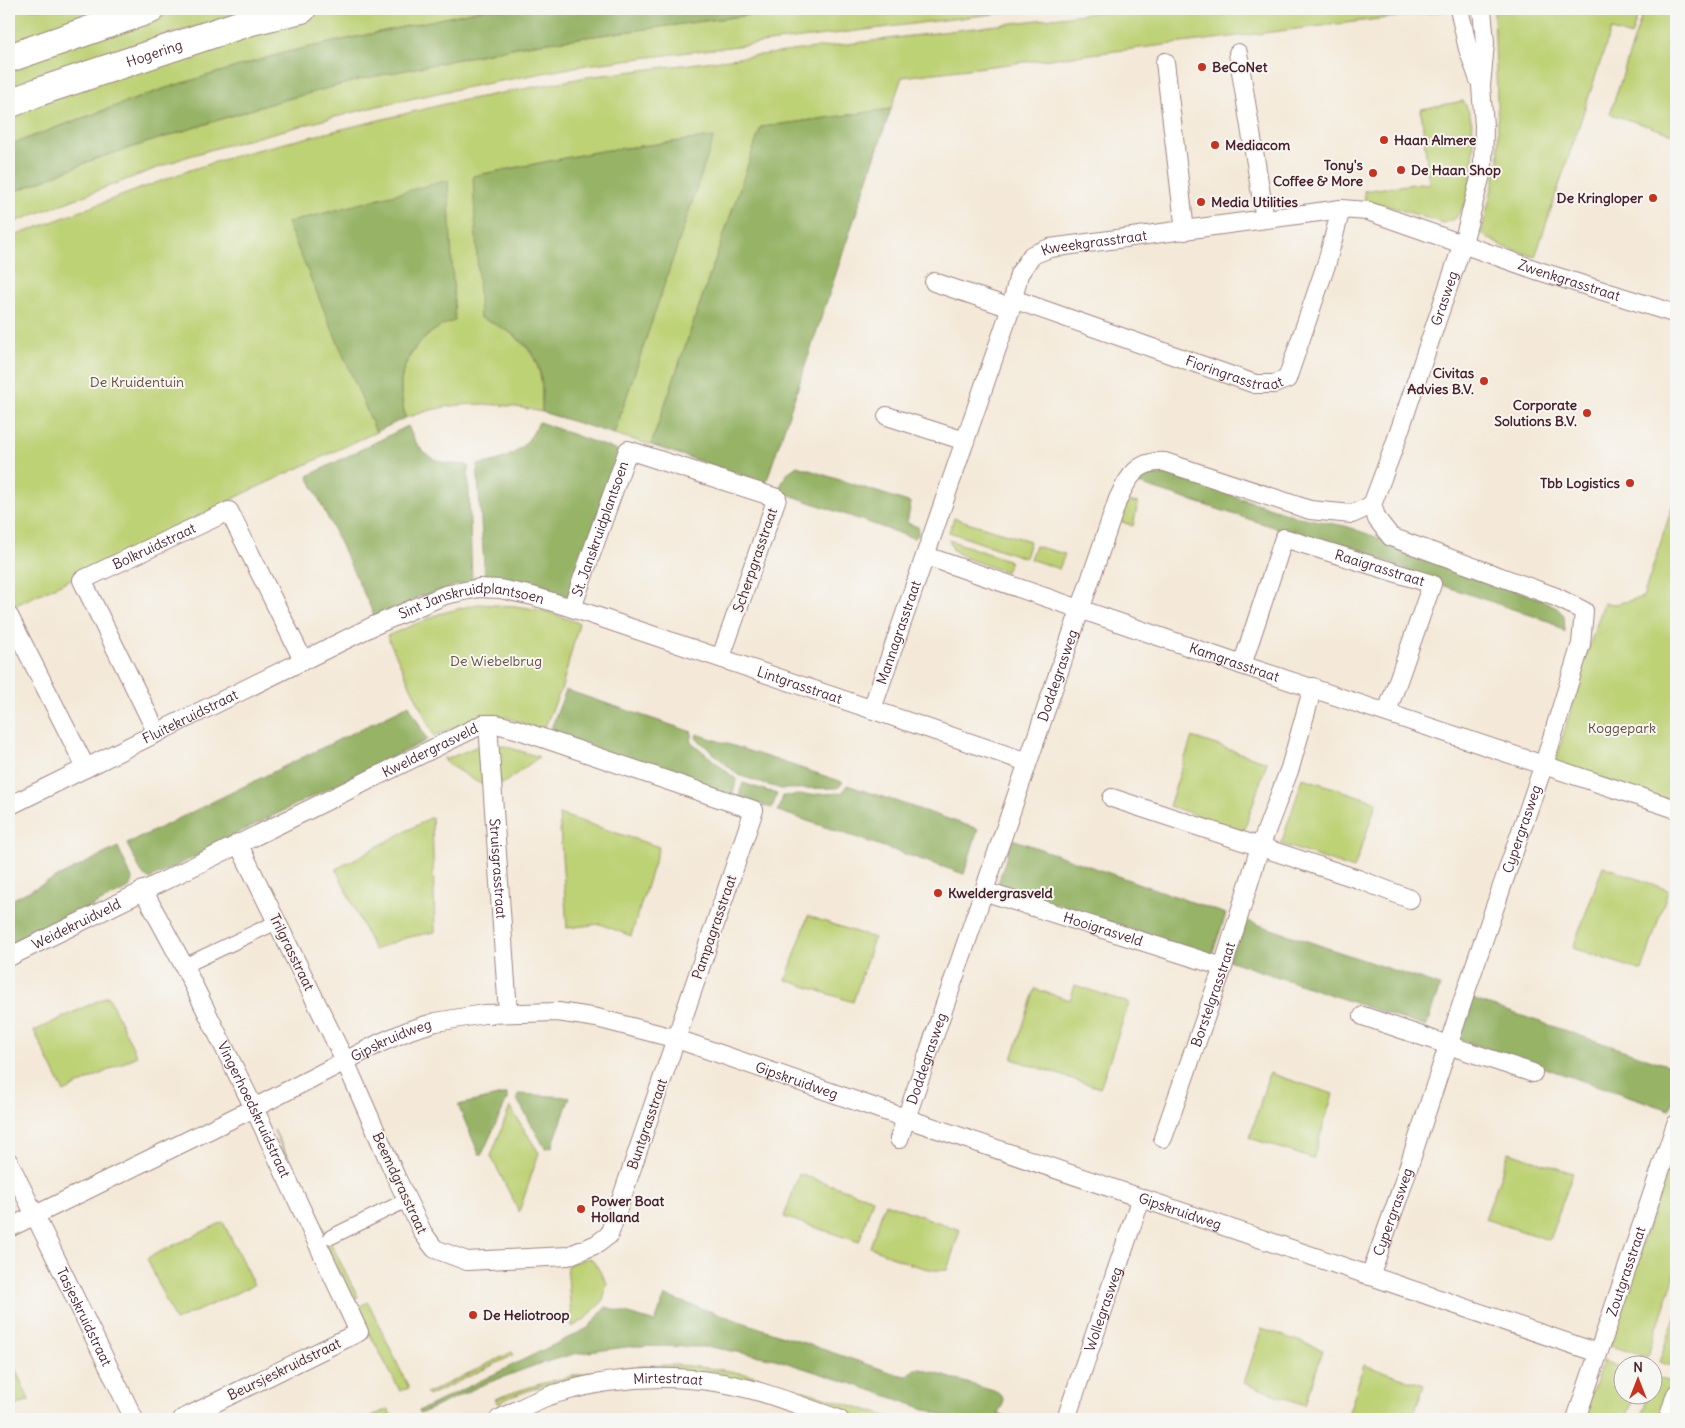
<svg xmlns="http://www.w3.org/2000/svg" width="1685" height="1428" viewBox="0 0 1685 1428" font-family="Delius,sans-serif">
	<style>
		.green { fill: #bdd174; stroke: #847850 }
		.forest { fill: #96b366; stroke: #706948 }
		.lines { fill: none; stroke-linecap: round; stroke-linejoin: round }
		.pedestrian-casing { stroke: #9f8482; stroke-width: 16 }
		.minor-casing { stroke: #9f8482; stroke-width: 20 }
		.trunk-casing { stroke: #9f8482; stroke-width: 30 }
		.pedestrian { stroke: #fff; stroke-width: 14 }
		.minor { stroke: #fff; stroke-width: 18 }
		.trunk { stroke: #fff; stroke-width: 28 }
		.poi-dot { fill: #c8321e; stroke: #f6f6f2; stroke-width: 2 }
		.labels { text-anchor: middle; stroke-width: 4; stroke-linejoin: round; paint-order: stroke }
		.street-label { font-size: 14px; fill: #4a1f2b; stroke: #f6f6f2 }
		.poi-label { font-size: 14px; font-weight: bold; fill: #4a1f2b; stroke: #f6f6f2; text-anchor: start }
		.park-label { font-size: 14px; fill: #674c3d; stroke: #f6f6f2 }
	</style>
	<rect width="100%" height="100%" fill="#f6f6f2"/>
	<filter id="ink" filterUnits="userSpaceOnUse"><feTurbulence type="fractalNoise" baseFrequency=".02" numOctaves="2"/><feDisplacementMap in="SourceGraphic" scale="10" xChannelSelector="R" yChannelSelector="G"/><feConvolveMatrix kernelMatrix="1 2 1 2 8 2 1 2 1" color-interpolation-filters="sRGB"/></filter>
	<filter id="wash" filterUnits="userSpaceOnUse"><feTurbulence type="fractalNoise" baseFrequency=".0096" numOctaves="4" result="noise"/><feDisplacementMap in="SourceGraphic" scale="20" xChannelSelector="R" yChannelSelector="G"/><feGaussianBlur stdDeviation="1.12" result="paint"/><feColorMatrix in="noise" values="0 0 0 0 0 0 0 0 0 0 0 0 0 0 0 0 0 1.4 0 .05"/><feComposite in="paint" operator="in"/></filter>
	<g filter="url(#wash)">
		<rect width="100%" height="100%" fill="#f4e9d8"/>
		<!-- green -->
		<path class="green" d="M9 9H112L9 46Z
			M174 9H256L136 44 9 92V67L148 16Z
			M326 9H486L287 52 166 88 60 126 9 146V111L216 39Z
			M793 9H1032L586 65 447 91 378 106 223 146 186 157 9 224V194L95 159 269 104 362 79 527 45Z
			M1124 9H1453V10L902 77 891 109 761 127 651 445 614 434 713 137 601 151 473 176 501 326C538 352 543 367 542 412 514 405 480 402 451 406 436 408 421 413 405 418 404 409 402 400 401 391 399 362 420 339 442 325L399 194 378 198 373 425 376 432 247 492 120 556 14 606 9 595V238L190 170 244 153 449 103 587 77Z
			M1494 9H1640L1631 36 1611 30 1535 257 1502 246 1481 234 1499 160Z
			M1644 9H1676V135L1610 114Z
			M1463 101C1479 121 1474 172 1467 197 1466 204 1460 211 1456 218L1443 223 1385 205 1365 201 1364 191 1419 183 1429 184 1421 109Z
			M1676 495V804L1555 763 1569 716 1581 670 1604 603 1616 604 1643 597Z
			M1128 501 1138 503 1133 526 1120 521Z
			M954 518 1030 541 1025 558 949 532Z
			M949 540 1010 561 1006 572 968 559 953 550Z
			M1035 546 1065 554 1059 569 1030 559Z
			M477 604 515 606 542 610 579 623 562 687 543 731 503 716 482 715 434 736 387 636 439 614Z
			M1192 737 1267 762 1244 831 1169 806Z
			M480 745 482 785 446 763 444 757 445 760Z
			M501 745 539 757 504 783H500L498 749Z
			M1303 778 1377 802 1354 869 1281 844Z
			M559 814 659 847 631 936 600 924 567 928Z
			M432 817 435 932 405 938 374 950 336 869Z
			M1603 866 1668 890 1642 971 1573 948Z
			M808 916 874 938 853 1002 786 980Z
			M1075 985 1129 1003 1100 1088 1012 1059 1035 989 1070 1000Z
			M108 996 137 1056 64 1092 34 1031Z
			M1269 1073 1333 1094 1313 1159 1250 1138Z
			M510 1107 539 1153 519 1212 491 1156Z
			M274 1130 358 1297 352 1300Z
			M1676 1142V1272L1647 1357 1608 1345Z
			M1509 1152 1573 1173 1549 1240 1485 1219Z
			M799 1174 873 1199 859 1242 784 1217Z
			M885 1203 960 1230 947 1270C924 1273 892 1256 870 1247Z
			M223 1222 254 1285 175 1321 147 1258Z
			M588 1258 593 1260 607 1283 603 1301 585 1319 572 1327 567 1265Z
			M368 1302 409 1388 400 1391 356 1308Z
			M1676 1314V1367L1659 1362Z
			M1262 1328 1323 1350 1305 1405 1244 1383Z
			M512 1352 514 1355 428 1396 426 1394Z
			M9 1355 29 1400 9 1409Z
			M1603 1361 1622 1368V1396H1634L1626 1419H1582Z
			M679 1365 717 1369 751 1375 897 1419H864L748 1382 632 1371 575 1378 539 1387 510 1397 498 1404 495 1399C556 1376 614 1365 679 1365Z
			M1364 1365 1424 1385 1412 1419H1352L1347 1418Z
			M1654 1377 1672 1382 1659 1419H1640L1648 1396H1652Z
			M388 1409 393 1419H366Z"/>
		<!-- forest -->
		<path class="forest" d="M486 9H793L527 45 362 79 269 104 95 159 9 194V146L17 142 166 88 287 52Z
			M891 109 766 483 651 445 761 127Z
			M714 137 614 434 542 412C542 397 543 380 538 366 530 340 503 327 480 318L473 176 601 151Z
			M448 180 455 321C426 328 399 358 401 390 401 399 404 409 405 418L376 432 287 223Z
			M539 422 621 452 567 598 485 578 477 465C508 460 525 451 539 422Z
			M408 426C421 458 435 464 468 465L472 581 418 597 377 621 308 476Z
			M797 466 911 503 907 523 918 527V535L913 538 778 491 787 473Z
			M1168 475 1299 517 1345 526 1373 536 1447 568 1541 599 1557 608 1564 615 1565 632 1551 622 1442 585 1349 545 1314 540 1136 483 1145 476Z
			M566 690 692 732 690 741 737 780 732 795 549 734Z
			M409 705 427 740 228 838V841L149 879 143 875 127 844Z
			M697 734 843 782 838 788 781 789 738 775 696 738Z
			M743 783 777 794 772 808 738 798Z
			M847 785 978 829 964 874 778 811 783 796 842 793Z
			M1012 839 1226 914 1211 957 998 884Z
			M118 847 133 881 129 888 9 947V901Z
			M1242 919 1440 986 1426 1027 1228 960Z
			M1472 999 1676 1068V1091L1670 1110 1458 1039Z
			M507 1094V1100L482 1154H479L458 1105Z
			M518 1094 570 1097 552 1147 545 1148 518 1101Z
			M665 1296 896 1374 906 1376 916 1369H921L997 1392 1003 1398V1404L998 1414 1011 1419H954L853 1384 775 1359 711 1347 634 1346 574 1354 536 1365 482 1385 420 1414 419 1411 588 1328 606 1307 655 1322Z"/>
	</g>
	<g filter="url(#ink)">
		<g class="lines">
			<!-- pedestrian casing -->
			<g class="pedestrian-casing">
				<path id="pedestrian" d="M184 966 277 922
					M331 1237 407 1200"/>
			</g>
			<!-- minor casing -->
			<g class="minor-casing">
				<g id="minor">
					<path d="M1459 9 1468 49 1479 80"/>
					<path d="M1238 53 1265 219"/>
					<path d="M1165 62 1185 231"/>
					<path d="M934 282 1011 308"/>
					<path id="s1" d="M1013 299 1255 384H1274L1287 379 1327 262 1341 209"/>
					<path d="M887 416 965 441"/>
					<path id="s2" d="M1372 505 1395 444 1463 243 1483 167 1484 126 1481 86 1485 43 1482 9"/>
					<path id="s3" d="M926 556 1242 665 1676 809"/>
					<path id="s4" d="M572 608 628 450 777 498 721 657"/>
					<path d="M9 616 86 768"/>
					<path id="s5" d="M1242 665 1284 538 1432 584 1387 712"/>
					<path id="s6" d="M872 709 1011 308 1019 274 1032 255 1050 248 1341 209 1368 211 1539 271 1676 314"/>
					<path id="s7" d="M488 724 508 1012"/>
					<path id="s8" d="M157 733 82 580 229 511 303 660"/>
					<path d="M1112 798 1358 879 1410 899"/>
					<path id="s9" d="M9 806 373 626 445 595 479 588 500 589 533 596 572 608 1027 762"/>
					<path id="s10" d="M143 890 184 966 254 1108 359 1332 182 1419"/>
					<path id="s11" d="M983 891 1223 967"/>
					<path id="s12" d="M9 957 483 724H496L516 729 754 810 609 1235 597 1244 568 1256 467 1261 435 1249 431 1244 423 1233 396 1177 345 1061 238 843"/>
					<path d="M1363 1016 1448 1045 1533 1073"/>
					<path id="s13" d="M1163 1138 1223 967 1260 847 1290 768 1313 687"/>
					<path id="s14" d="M899 1139 1118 499C1128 477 1138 460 1165 462L1310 510 1352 514 1372 505"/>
					<path id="s15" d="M9 1162 134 1419"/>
					<path id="s16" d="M9 1228 254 1108 380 1043 410 1030 436 1022 484 1014 558 1012 597 1018 677 1039 905 1118 1598 1353"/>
					<path id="s17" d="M1370 1276 1400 1193 1466 991 1544 764 1581 644 1584 611 1556 597 1391 537 1377 519 1372 505"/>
					<path id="s18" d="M499 1419C518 1410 537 1399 558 1393 609 1378 663 1374 716 1382 758 1388 799 1406 839 1419"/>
					<path id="s19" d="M1066 1419 1141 1198"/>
					<path id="s20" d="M1576 1419 1676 1124"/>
					<path d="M1668 1419 1676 1394"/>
				</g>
			</g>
			<!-- trunk casing -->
			<g class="trunk-casing">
				<g id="trunk">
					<path d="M9 58 151 9"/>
					<path id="s21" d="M9 104 38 92 248 22 302 9"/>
				</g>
			</g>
			<!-- pedestrian -->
			<use href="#pedestrian" class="pedestrian"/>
			<!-- minor -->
			<use href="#minor" class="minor"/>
			<!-- trunk -->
			<use href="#trunk" class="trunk"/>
		</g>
	</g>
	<!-- markers -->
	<g class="poi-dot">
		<circle cx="1202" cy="67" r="5"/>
		<circle cx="1384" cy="140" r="5"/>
		<circle cx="1215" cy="145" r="5"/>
		<circle cx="1401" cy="170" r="5"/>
		<circle cx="1373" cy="173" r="5"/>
		<circle cx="1653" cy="198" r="5"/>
		<circle cx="1201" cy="202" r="5"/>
		<circle cx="1484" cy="381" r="5"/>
		<circle cx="1587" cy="413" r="5"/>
		<circle cx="1630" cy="483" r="5"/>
		<circle cx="938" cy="893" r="5"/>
		<circle cx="581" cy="1209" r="5"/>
		<circle cx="473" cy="1315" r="5"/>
	</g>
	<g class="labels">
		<!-- street labels -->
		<g class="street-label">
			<text dy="5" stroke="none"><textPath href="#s21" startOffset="154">Hogering</textPath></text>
			<text dy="5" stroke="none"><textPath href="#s6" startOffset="546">Kweekgrasstraat</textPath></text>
			<text dy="5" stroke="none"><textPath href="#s6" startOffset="1035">Zwenkgrasstraat</textPath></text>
			<text dy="5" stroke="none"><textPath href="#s2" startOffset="219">Grasweg</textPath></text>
			<text dy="5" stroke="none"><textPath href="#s1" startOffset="234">Fioringrasstraat</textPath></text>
			<text dy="5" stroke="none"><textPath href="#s4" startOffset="84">St. Janskruidplantsoen</textPath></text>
			<text dy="5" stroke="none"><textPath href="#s8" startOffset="250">Bolkruidstraat</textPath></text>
			<text transform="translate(755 560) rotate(-71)" y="5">Scherpgrasstraat</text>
			<text dy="5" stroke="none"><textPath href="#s5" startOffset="234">Raaigrasstraat</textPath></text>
			<text dy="5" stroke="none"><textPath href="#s9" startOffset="510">Sint Janskruidplantsoen</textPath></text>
			<text dy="5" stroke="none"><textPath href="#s6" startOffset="81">Mannagrasstraat</textPath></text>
			<text dy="5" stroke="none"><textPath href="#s3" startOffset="326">Kamgrasstraat</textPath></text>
			<text dy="5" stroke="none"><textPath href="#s14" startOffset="490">Doddegrasweg</textPath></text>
			<text dy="5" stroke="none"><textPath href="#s9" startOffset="855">Lintgrasstraat</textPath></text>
			<text dy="5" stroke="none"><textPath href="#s9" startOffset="202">Fluitekruidstraat</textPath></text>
			<text dy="5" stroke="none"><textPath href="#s12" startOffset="469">Kweldergrasveld</textPath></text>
			<text dy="5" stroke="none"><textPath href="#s17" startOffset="472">Cypergrasweg</textPath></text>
			<text dy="5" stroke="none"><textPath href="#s7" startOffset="145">Struisgrasstraat</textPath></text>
			<text dy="5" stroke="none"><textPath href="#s12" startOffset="75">Weidekruidveld</textPath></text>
			<text transform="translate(714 927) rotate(-71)" y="5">Pampagrasstraat</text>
			<text dy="5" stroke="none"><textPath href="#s11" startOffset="126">Hooigrasveld</textPath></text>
			<text transform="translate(292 952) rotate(64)" y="5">Trilgrasstraat</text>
			<text dy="5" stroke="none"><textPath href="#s13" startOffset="152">Borstelgrasstraat</textPath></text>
			<text dy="5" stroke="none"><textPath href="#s16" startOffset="426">Gipskruidweg</textPath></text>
			<text dy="5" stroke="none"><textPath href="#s14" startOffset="85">Doddegrasweg</textPath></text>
			<text dy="5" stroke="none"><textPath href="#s16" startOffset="846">Gipskruidweg</textPath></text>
			<text dy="5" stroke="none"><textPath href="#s10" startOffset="246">Vingerhoedskruidstraat</textPath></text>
			<text transform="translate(647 1124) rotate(-71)" y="5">Buntgrasstraat</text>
			<text transform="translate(400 1183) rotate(65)" y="5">Beemdgrasstraat</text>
			<text dy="5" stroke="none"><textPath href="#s16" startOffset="1251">Gipskruidweg</textPath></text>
			<text dy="5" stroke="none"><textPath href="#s17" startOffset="68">Cypergrasweg</textPath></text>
			<text dy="5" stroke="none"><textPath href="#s20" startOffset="156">Zoutgrasstraat</textPath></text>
			<text dy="5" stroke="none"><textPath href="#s19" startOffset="116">Wollegrasweg</textPath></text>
			<text dy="5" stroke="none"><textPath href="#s15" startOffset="172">Tasjeskruidstraat</textPath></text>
			<text transform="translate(284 1369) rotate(-26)" y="5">Beursjeskruidstraat</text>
			<text dy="5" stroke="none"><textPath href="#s18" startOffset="176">Mirtestraat</textPath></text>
		</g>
		<!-- poi labels -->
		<g class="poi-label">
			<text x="1212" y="72">BeCoNet</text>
			<text x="1394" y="145">Haan Almere</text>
			<text x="1225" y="150">Mediacom</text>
			<text x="1363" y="170" text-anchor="end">Tony's<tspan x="1363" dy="16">Coffee &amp; More</tspan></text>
			<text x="1411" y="175">De Haan Shop</text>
			<text x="1643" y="203" text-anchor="end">De Kringloper</text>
			<text x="1211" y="207">Media Utilities</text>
			<text x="1474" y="378" text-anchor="end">Civitas<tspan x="1474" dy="16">Advies B.V.</tspan></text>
			<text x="1577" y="410" text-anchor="end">Corporate<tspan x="1577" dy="16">Solutions B.V.</tspan></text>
			<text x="1620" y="488" text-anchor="end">Tbb Logistics</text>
			<text x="948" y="898">Kweldergrasveld</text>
			<text x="591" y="1206">Power Boat<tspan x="591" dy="16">Holland</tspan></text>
			<text x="483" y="1320">De Heliotroop</text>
		</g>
		<!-- park labels -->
		<g class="park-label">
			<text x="137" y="387">De Kruidentuin</text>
			<text x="496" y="666">De Wiebelbrug</text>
			<text x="1622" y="733">Koggepark</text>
		</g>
	</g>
	<!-- margin -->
	<rect width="1685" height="1428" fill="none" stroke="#f6f6f2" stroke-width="30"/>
	<!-- north arrow -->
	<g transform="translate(1638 1380)"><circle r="24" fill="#f6f6f2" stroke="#b1a0a2"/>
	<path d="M0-4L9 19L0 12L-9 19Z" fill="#c8321e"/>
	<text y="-8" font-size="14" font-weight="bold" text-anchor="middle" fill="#4a1f2b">N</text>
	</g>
</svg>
